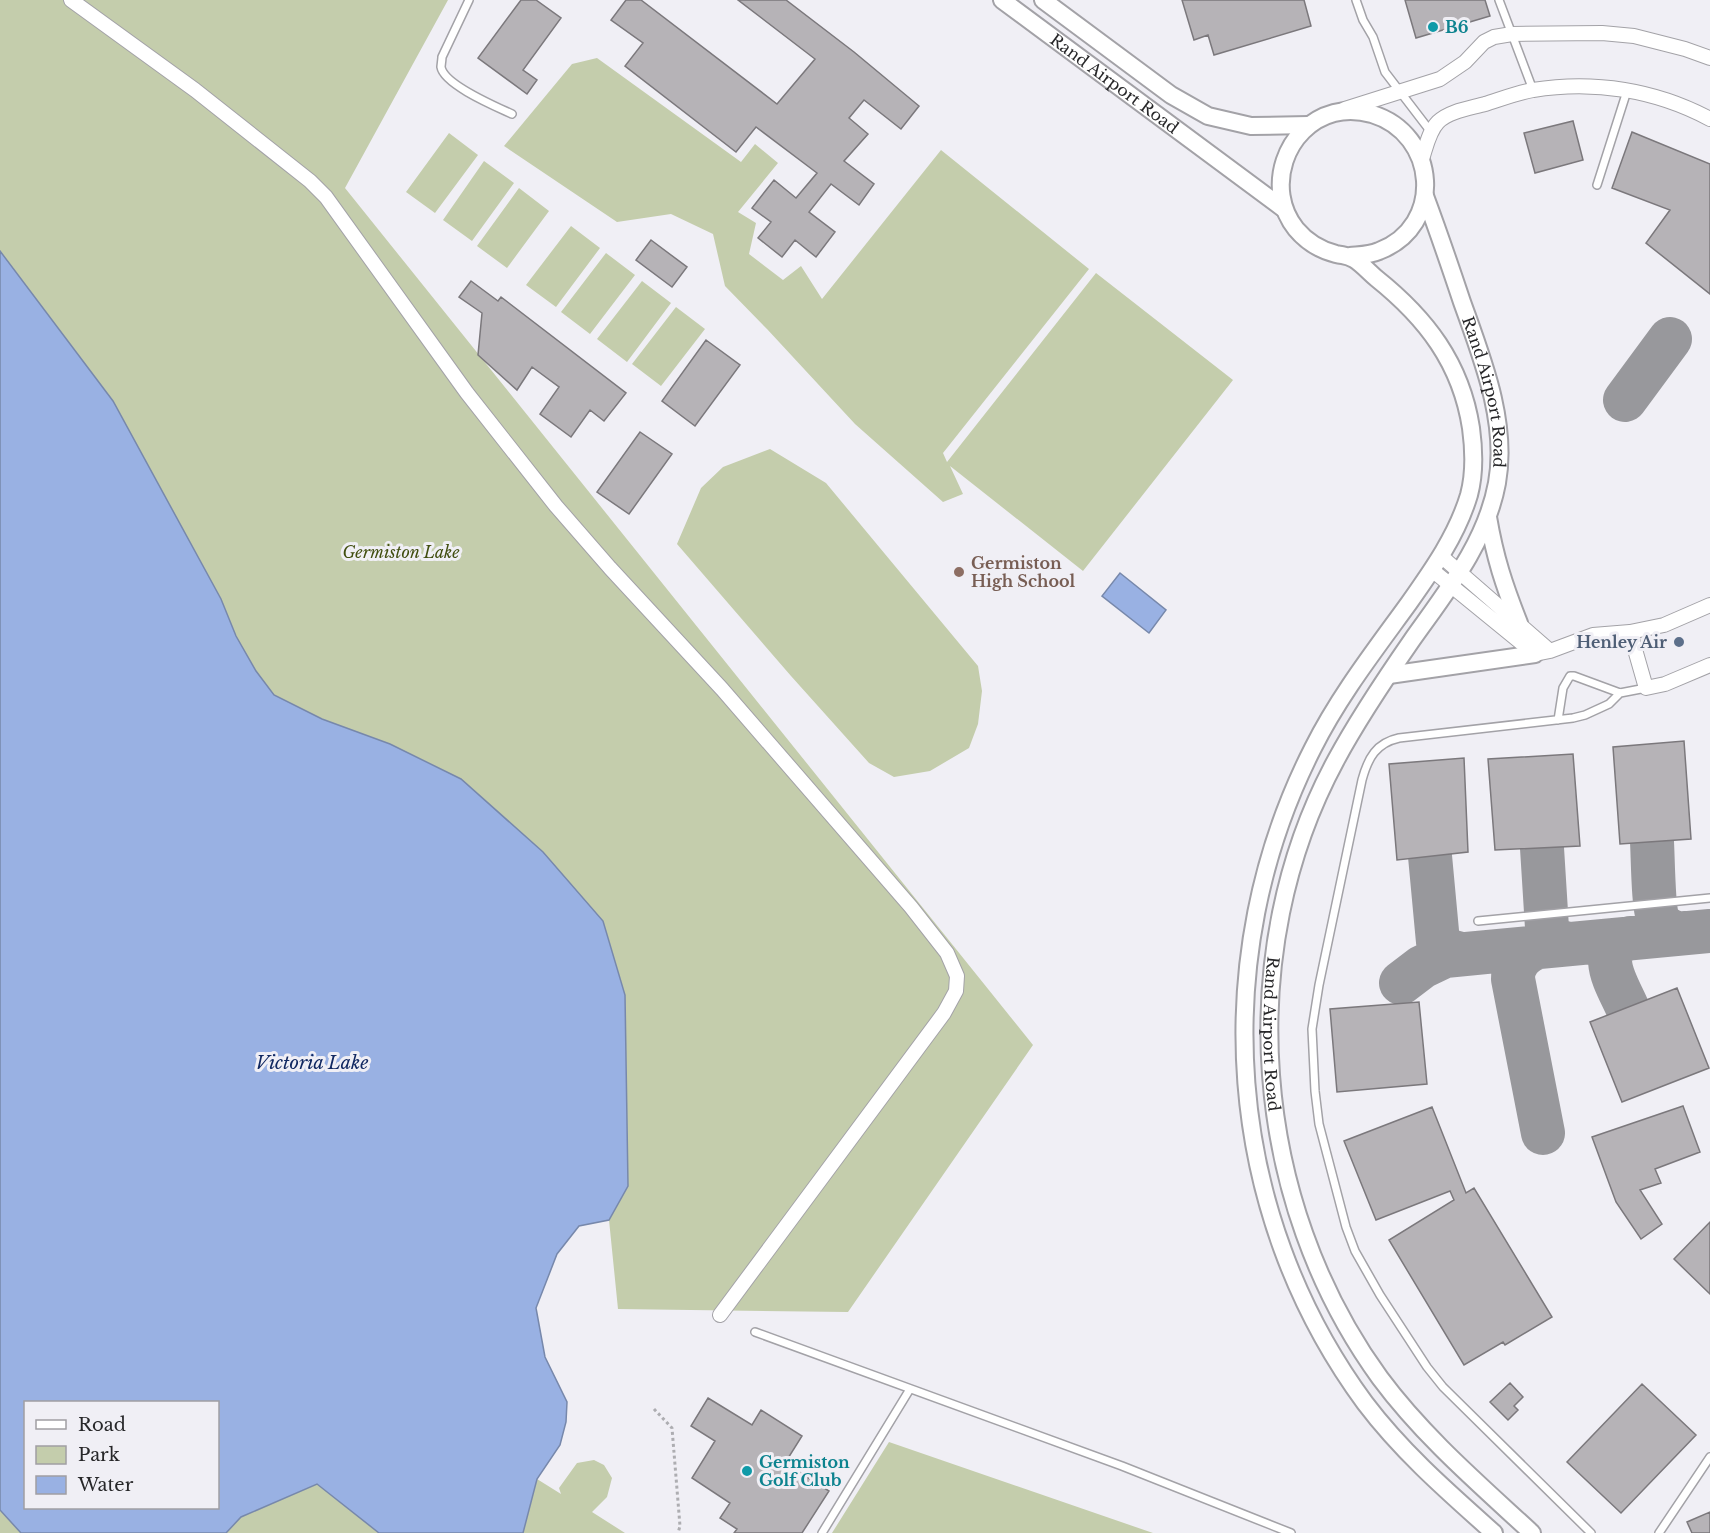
<svg xmlns="http://www.w3.org/2000/svg" width="1710" height="1533" viewBox="0 0 1710 1533" font-family="'Libre Baskerville',serif">
	<style>
		.green { fill: #c4cdac }
		.water { fill: #99b1e3; stroke: #7788ab; stroke-width: 1.5; fill-rule: evenodd }
		.lines { fill: none; stroke-linecap: round; stroke-linejoin: round }
		.taxiway { stroke: #98989c; stroke-width: 44 }
		.building { fill: #b6b3b7; stroke: #7b787c; stroke-width: 1.5 }
		.service-casing { stroke: #a3a2a7; stroke-width: 10 }
		.minor-casing { stroke: #a3a2a7; stroke-width: 16 }
		.tertiary-casing { stroke: #a3a2a7; stroke-width: 20 }
		.path { stroke: #adadb1; stroke-width: 3; stroke-dasharray: 3 3; stroke-linecap: butt }
		.service { stroke: #fff; stroke-width: 7 }
		.minor { stroke: #fff; stroke-width: 14 }
		.tertiary { stroke: #fff; stroke-width: 16 }
		.culture-dot { fill: #0f9aa8; stroke: #f0eff5; stroke-width: 2 }
		.education-dot { fill: #8d6e63; stroke: #f0eff5; stroke-width: 2 }
		.service-dot { fill: #5c6f8a; stroke: #f0eff5; stroke-width: 2 }
		.labels { text-anchor: middle; stroke-width: 6; stroke-linejoin: round; paint-order: stroke }
		.culture-label { font-size: 16px; font-weight: bold; fill: #0d838f; stroke: #f0eff5; text-anchor: start }
		.street-label { font-size: 16px; fill: #272729; stroke: #f0eff5 }
		.park-label { font-size: 16px; font-style: italic; fill: #414e10; stroke: #f0eff5 }
		.education-label { font-size: 16px; font-weight: bold; fill: #785e54; stroke: #f0eff5; text-anchor: start }
		.service-label { font-size: 16px; font-weight: bold; fill: #4e5e75; stroke: #f0eff5; text-anchor: end }
		.water-label { font-size: 18px; font-style: italic; fill: #112861; stroke: #f0eff5 }
	</style>
	<rect width="100%" height="100%" fill="#f0eff5"/>
	<!-- green -->
	<path class="green" d="M0 0H448L345 188 1033 1045 848 1312 618 1309 609 1220 628 1186 625 995 603 921 543 852 461 779 390 744 322 719 274 695 256 671 236 636 221 599 113 401 0 251Z
		M597 58 741 162 755 144 778 163 738 212 756 223 749 254 783 280 801 266 822 299 941 150 1089 269 943 453 947 462 1096 273 1233 380 1083 571 950 466 963 494 943 502 855 424 767 329 725 286 713 234 671 214 617 222 504 146 572 64Z
		M449 133 478 155 435 213 406 192Z
		M484 161 514 183 472 241 443 220Z
		M519 188 549 211 507 268 477 246Z
		M571 226 600 248 556 307 526 285Z
		M606 253 635 275 590 334 561 312Z
		M642 281 671 303 627 362 597 339Z
		M676 307 705 329 661 386 632 364Z
		M770 449 826 483 978 666 982 691 978 724 969 748 930 771 894 777 869 763 791 676 677 544 701 488 723 467Z
		M889 1442 1153 1533H832Z
		M594 1460 604 1465 612 1478 607 1497 592 1512 625 1533H523L537 1479 561 1494 559 1488 577 1463Z
		M317 1484 379 1533H226L241 1517Z
		M0 1510 21 1533H0Z"/>
	<!-- water -->
	<path class="water" d="M0 251 113 401 221 599 236 636 256 671 274 695 322 719 390 744 461 779 543 852 603 921 625 995 628 1186 609 1220 579 1226 557 1254 536 1308 545 1357 567 1402 566 1422 560 1445 537 1479 523 1533H379L317 1484 241 1517 226 1533H21L0 1510ZM218 1402V1508H26V1402Z
		M1120 573 1166 610 1149 633 1102 596Z"/>
	<g class="lines">
		<!-- taxiway -->
		<path class="taxiway" d="M1625 400 1670 339
			M1652 842C1653 858 1653 910 1659 921 1664 929 1675 934 1684 933
			M1542 848 1547 928 1553 939 1567 944
			M1430 856 1438 942 1446 950 1461 954
			M1401 983 1422 967 1445 956 1539 947
			M1627 1007C1617 984 1593 949 1630 938
			M1543 1133 1513 979C1513 962 1524 952 1539 947L1710 931"/>
	</g>
	<!-- building -->
	<path class="building" d="M521 0H536L561 18 523 70 537 80 527 94 478 58Z
		M626 0H641L777 104 815 59 738 0H786L854 52 919 106 901 129 864 100 849 118 868 134 844 161 874 184 859 205 831 184 809 212 835 232 816 257 795 240 782 257 758 238 771 222 752 208 774 180 796 198 817 173 756 127 736 152 625 66 643 43 611 20Z
		M1182 0H1304L1311 26 1214 55 1208 35 1194 40Z
		M1405 0H1485L1490 16 1416 38Z
		M1573 121 1583 160 1535 173 1524 133Z
		M1632 132 1710 164V294L1646 243 1670 210 1612 188Z
		M651 240 687 267 672 287 636 260Z
		M471 281 498 301 501 297 626 393 604 421 590 410 571 437 540 414 559 387 532 367 517 390 478 355 482 313 459 297Z
		M706 340 740 365 695 426 662 401Z
		M640 432 672 454 629 514 597 492Z
		M1684 741 1691 839 1620 844 1613 747Z
		M1573 754 1580 846 1495 850 1488 759Z
		M1464 758 1468 852 1397 860 1389 764Z
		M1677 988 1709 1068 1622 1102 1590 1022Z
		M1419 1002 1427 1084 1337 1092 1330 1009Z
		M1683 1106 1700 1152 1655 1169 1661 1183 1640 1190 1662 1224 1641 1239 1616 1202 1592 1137Z
		M1432 1107 1466 1193 1474 1188 1552 1317 1505 1345 1503 1342 1464 1365 1389 1240 1454 1200 1450 1191 1376 1220 1344 1141Z
		M1710 1222V1294L1674 1259Z
		M1510 1383 1523 1397 1514 1406 1518 1410 1508 1420 1490 1402Z
		M1642 1384 1696 1435 1621 1513 1567 1462Z
		M708 1398 752 1425 761 1410 802 1436 785 1463 829 1491 802 1533H734L737 1529 720 1518 730 1503 692 1478 715 1441 691 1426Z
		M1710 1512V1533H1692L1687 1522Z"/>
	<g class="lines">
		<!-- service casing -->
		<g class="service-casing">
			<path id="service" d="M469 0 442 57C442 59 441 66 441 67 444 85 497 107 512 114
				M1356 0 1363 20 1373 37 1385 72 1431 132
				M1499 0 1533 90
				M1597 185 1627 91
				M1558 720 1563 688 1570 676H1574L1620 693 1646 688
				M1478 921 1710 898
				M755 1332 1122 1466 1291 1533
				M822 1533 910 1389
				M1591 1533 1443 1387 1427 1367 1380 1295 1355 1251 1346 1227 1319 1124 1315 1091 1312 1029 1319 985 1362 780C1368 758 1376 743 1399 738L1573 718 1585 715 1609 704 1620 693
				M1659 1533 1710 1457"/>
		</g>
		<!-- minor casing -->
		<g class="minor-casing">
			<path id="minor" d="M71 0 195 90 310 181 326 197 467 393 556 506 610 568 722 689 911 907 947 953 957 976 956 991 944 1013 720 1315
				M1345 109 1440 79 1465 62 1484 42 1494 37 1512 34 1602 33 1634 36 1685 49 1710 58
				M1422 159C1426 147 1429 131 1438 122 1449 111 1471 108 1485 104 1501 99 1517 93 1533 90 1594 80 1656 90 1710 119
				M1441 556 1550 651
				M1432 570 1535 654 1550 651 1593 635 1630 632 1664 625 1710 605
				M1630 632 1646 688 1665 684 1710 665"/>
		</g>
		<!-- tertiary casing -->
		<g class="tertiary-casing">
			<g id="tertiary">
				<path id="s1" d="M1002 0 1284 209"/>
				<path d="M1043 0 1171 95 1208 116 1251 126 1309 125"/>
				<path id="s2" d="M1425 196C1438 231 1450 266 1462 302 1482 358 1508 422 1497 483 1486 543 1446 592 1412 640 1385 679 1358 719 1336 760 1232 952 1252 1202 1380 1378 1423 1436 1479 1484 1532 1533"/>
				<path d="M1350 256C1360 255 1370 255 1379 251 1445 226 1438 134 1372 114 1361 111 1346 110 1334 113 1285 126 1264 189 1296 229 1306 241 1320 250 1336 254 1345 256 1346 255 1354 259 1362 264 1369 272 1376 278 1426 318 1461 363 1471 428 1474 450 1475 473 1469 495 1457 535 1433 569 1409 603 1375 650 1339 696 1313 748 1206 958 1225 1213 1365 1403 1402 1452 1448 1492 1494 1533"/>
				<path d="M1488 517C1495 558 1504 585 1519 623"/>
				<path d="M1389 675 1535 654"/>
			</g>
		</g>
		<!-- path -->
		<path class="path" d="M654 1409 672 1428 680 1526 678 1533"/>
		<!-- service -->
		<use href="#service" class="service"/>
		<!-- minor -->
		<use href="#minor" class="minor"/>
		<!-- tertiary -->
		<use href="#tertiary" class="tertiary"/>
	</g>
	<!-- markers -->
	<g class="culture-dot">
		<circle cx="1433" cy="27" r="6"/>
		<circle cx="747" cy="1471" r="6"/>
	</g>
	<circle class="education-dot" cx="959" cy="572" r="6"/>
	<circle class="service-dot" cx="1679" cy="642" r="6"/>
	<g class="labels">
		<!-- culture labels -->
		<g class="culture-label">
			<text x="1445" y="33">B6</text>
			<text x="759" y="1468">Germiston<tspan x="759" dy="18">Golf Club</tspan></text>
		</g>
		<!-- street labels -->
		<g class="street-label">
			<text dy="6" stroke="none"><textPath href="#s1" startOffset="140">Rand Airport Road</textPath></text>
			<text dy="6" stroke="none"><textPath href="#s2" startOffset="206">Rand Airport Road</textPath></text>
			<text dy="6" stroke="none"><textPath href="#s2" startOffset="906">Rand Airport Road</textPath></text>
		</g>
		<!-- park labels -->
		<g class="park-label">
			<text x="401" y="558">Germiston Lake</text>
		</g>
		<!-- education labels -->
		<g class="education-label">
			<text x="971" y="569">Germiston<tspan x="971" dy="18">High School</tspan></text>
		</g>
		<!-- service labels -->
		<g class="service-label">
			<text x="1667" y="648">Henley Air</text>
		</g>
		<!-- water labels -->
		<g class="water-label">
			<text x="312" y="1069">Victoria Lake</text>
		</g>
	</g>
	<!-- legend -->
	<rect x="24" y="1401" width="195" height="108" fill="#f0eff5" stroke="#a09fa3" stroke-width="1.5"/>
	<rect x="36" y="1420" width="30" height="9" fill="#ffffff" stroke="#a09fa3" stroke-width="1.5"/>
	<text x="78" y="1431" font-size="18" fill="#272729">Road</text>
	<rect x="36" y="1446" width="30" height="18" fill="#c4cdac" stroke="#a09fa3" stroke-width="1.5"/>
	<text x="78" y="1461" font-size="18" fill="#272729">Park</text>
	<rect x="36" y="1476" width="30" height="18" fill="#99b1e3" stroke="#a09fa3" stroke-width="1.5"/>
	<text x="78" y="1491" font-size="18" fill="#272729">Water</text>
</svg>
